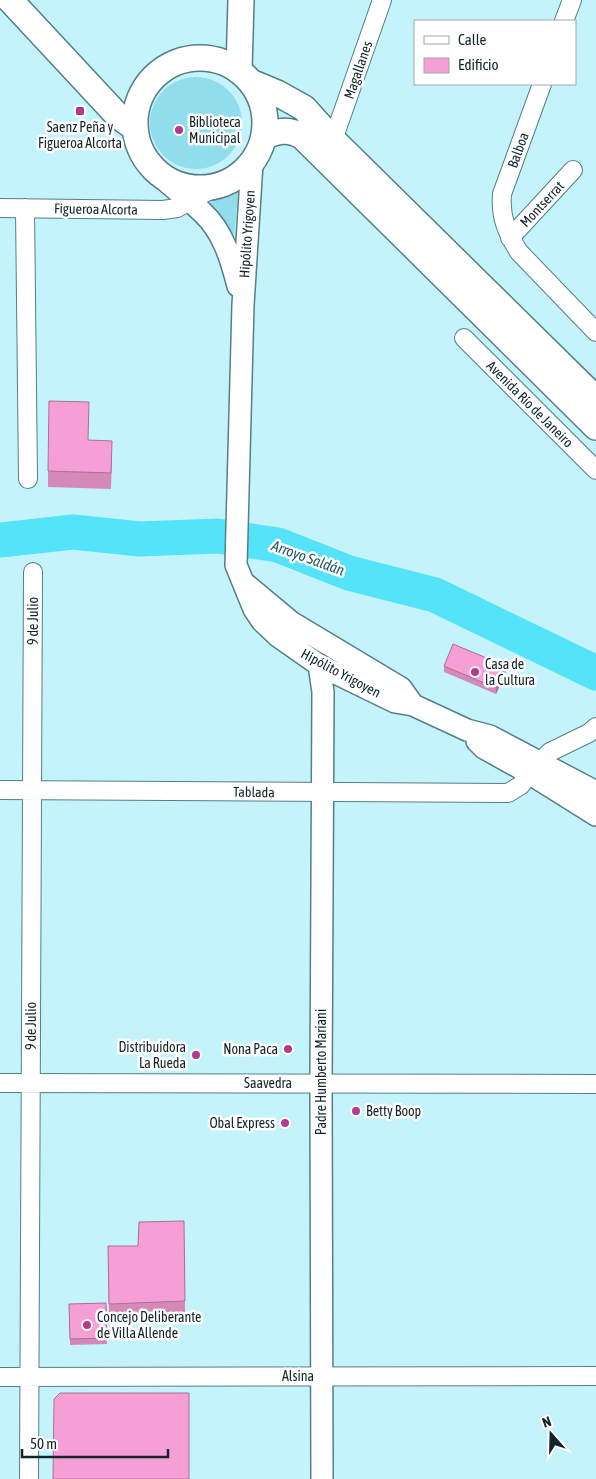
<svg xmlns="http://www.w3.org/2000/svg" width="596" height="1479" viewBox="0 0 596 1479" font-family="'Asap Condensed',sans-serif">
	<style>
		.green { fill: #91ddeb }
		.lines { fill: none; stroke-linecap: round; stroke-linejoin: round }
		.river { stroke: #55e3fa; stroke-width: 35 }
		.minor-casing { stroke: #547f87; stroke-width: 20 }
		.tertiary-casing { stroke: #547f87; stroke-width: 24 }
		.secondary-casing { stroke: #547f87; stroke-width: 28 }
		.minor { stroke: #fff; stroke-width: 18 }
		.tertiary { stroke: #fff; stroke-width: 21 }
		.secondary { stroke: #fff; stroke-width: 25 }
		.wall { fill: #d489b9 }
		.shaded-wall { fill: #ac6f96 }
		.building { fill: #f69fd7; stroke: #ac6f96 }
		.poi-dot { fill: #b33a8f; stroke: #fff; stroke-width: 2 }
		.labels { text-anchor: middle; stroke-width: 5; stroke-linejoin: round; paint-order: stroke }
		.street-label { font-size: 14px; fill: #132529; stroke: #fff }
		.poi-label { font-size: 14px; fill: #132529; stroke: #fff; text-anchor: start }
		.water-label { font-size: 15px; font-style: italic; fill: #1f5963; stroke: #fff }
	</style>
	<rect width="100%" height="100%" fill="#c4f3fc"/>
	<!-- green -->
	<path class="green" d="M150 123a46 46 0 1 1 92 0a46 46 0 1 1-92 0Z
		M238 193 234 236 209 203Z"/>
	<g class="lines">
		<!-- river -->
		<path class="river" d="M0 540 73 532 140 539 218 536 278 545 349 573 435 595 596 673"/>
		<!-- minor casing -->
		<g class="minor-casing">
			<path id="minor" d="M564 21 572 0
				M542 84 502 194C500 217 507 233 519 252L596 332
				M333 140 382 0
				M0 208 163 210 177 208 217 186
				M25 208 28 479
				M510 238 573 170
				M464 338 596 470
				M0 790 508 793 521 785 529 773 550 752 589 733 596 727
				M0 1083 596 1084
				M0 1377 596 1376
				M29 1479 33 572"/>
		</g>
		<!-- tertiary casing -->
		<g class="tertiary-casing">
			<path id="tertiary" d="M252 163 243 305 236 565 254 609 262 621 279 637 319 665 395 702 413 705 467 730 490 736 596 792
				M166 181C178 192 191 201 202 212 223 231 231 259 238 286
				M243 582 291 622 401 688 413 705
				M319 665 323 692 321 1083 322 1479
				M477 741 484 748 529 773 596 815"/>
		</g>
		<!-- secondary casing -->
		<g class="secondary-casing">
			<path id="secondary" d="M10 0 118 116 135 128
				M135 123a65 65 0 1 1 130 0a65 65 0 1 1-130 0Z
				M239 70 241 0
				M253 83 277 93 304 108 333 140 596 399
				M264 136C279 131 289 128 303 137L596 427"/>
		</g>
		<!-- minor -->
		<use href="#minor" class="minor"/>
		<!-- tertiary -->
		<use href="#tertiary" class="tertiary"/>
		<!-- secondary -->
		<use href="#secondary" class="secondary"/>
	</g>
	<!-- wall -->
	<path class="wall" d="M88 440 112 457 111 489 48 487V471Z
		M444 666 506 671 496 694 444 672Z
		M184 1221 185 1312 109 1315 108 1246H138Z
		M106 1303 107 1344 70 1345 69 1304Z"/>
	<!-- shaded-wall -->
	<path class="shaded-wall" d="M506 666V671L496 694V688Z"/>
	<!-- building -->
	<path class="building" d="M49 401 89 402 88 440 112 441 111 473 48 471Z
		M453 644 506 666 496 688 444 666Z
		M184 1221 185 1301 109 1304 108 1246H138L139 1222Z
		M106 1303 107 1338 70 1339 69 1304Z
		M60 1393H189V1479H53L54 1399Z"/>
	<!-- markers -->
	<g class="poi-dot">
		<rect x="75" y="106" width="10" height="10" rx="2.5"/>
		<circle cx="179" cy="130" r="5"/>
		<circle cx="475" cy="672" r="5"/>
		<circle cx="288" cy="1049" r="5"/>
		<circle cx="196" cy="1055" r="5"/>
		<circle cx="356" cy="1111" r="5"/>
		<circle cx="285" cy="1123" r="5"/>
		<circle cx="87" cy="1325" r="5"/>
	</g>
	<g class="labels">
		<!-- street labels -->
		<g class="street-label">
			<text transform="translate(358 70) rotate(-71)" y="5">Magallanes</text>
			<text transform="translate(518 150) rotate(-70)" y="5">Balboa</text>
			<text transform="translate(542 204) rotate(-47)" y="5">Montserrat</text>
			<text transform="translate(96 209) rotate(1)" y="5">Figueroa Alcorta</text>
			<text transform="translate(247 234) rotate(-86)" y="5">Hipólito Yrigoyen</text>
			<text transform="translate(530 404) rotate(45)" y="5">Avenida Río de Janeiro</text>
			<text transform="translate(33 621) rotate(-90)" y="5">9 de Julio</text>
			<text transform="translate(341 673) rotate(28)" y="5">Hipólito Yrigoyen</text>
			<text transform="translate(254 792) rotate(1)" y="5">Tablada</text>
			<text transform="translate(31 1026) rotate(-90)" y="5">9 de Julio</text>
			<text transform="translate(321 1072) rotate(-90)" y="5">Padre Humberto Mariani</text>
			<text x="268" y="1088">Saavedra</text>
			<text x="298" y="1381">Alsina</text>
		</g>
		<!-- poi labels -->
		<g class="poi-label">
			<text x="189" y="127">Biblioteca<tspan x="189" dy="16">Municipal</tspan></text>
			<text x="80" y="132" text-anchor="middle">Saenz Peña y<tspan x="80" dy="16">Figueroa Alcorta</tspan></text>
			<text x="485" y="669">Casa de<tspan x="485" dy="16">la Cultura</tspan></text>
			<text x="186" y="1052" text-anchor="end">Distribuidora<tspan x="186" dy="16">La Rueda</tspan></text>
			<text x="278" y="1054" text-anchor="end">Nona Paca</text>
			<text x="366" y="1116">Betty Boop</text>
			<text x="275" y="1128" text-anchor="end">Obal Express</text>
			<text x="97" y="1322">Concejo Deliberante<tspan x="97" dy="16">de Villa Allende</tspan></text>
		</g>
		<!-- water labels -->
		<g class="water-label">
			<text transform="translate(308 558) rotate(20)" y="5">Arroyo Saldán</text>
		</g>
	</g>
	<!-- legend -->
	<rect x="414" y="20" width="162" height="65" fill="#ffffff" stroke="#a1a8a9"/>
	<rect x="424" y="36" width="25" height="8" fill="#ffffff" stroke="#a1a8a9"/>
	<text x="458" y="45" font-size="15" fill="#132529">Calle</text>
	<rect x="424" y="58" width="25" height="15" fill="#f69fd7" stroke="#a1a8a9"/>
	<text x="458" y="70" font-size="15" fill="#132529">Edificio</text>
	<!-- north arrow -->
	<g transform="translate(551 1434) rotate(340)" stroke="#ffffff" stroke-width="4" paint-order="stroke">
	<path d="M0-4L9 19L0 12L-9 19Z" fill="#132529"/>
	<text y="-8" font-size="14" font-weight="bold" text-anchor="middle" fill="#132529">N</text>
	</g>
	<!-- scale -->
	<path d="M22 1449v8h146v-8" fill="none" stroke="#132529" stroke-width="2.5"/>
	<text x="30" y="1449" font-size="15" fill="#132529" stroke="#ffffff" stroke-width="4" paint-order="stroke">50 m</text>
</svg>
